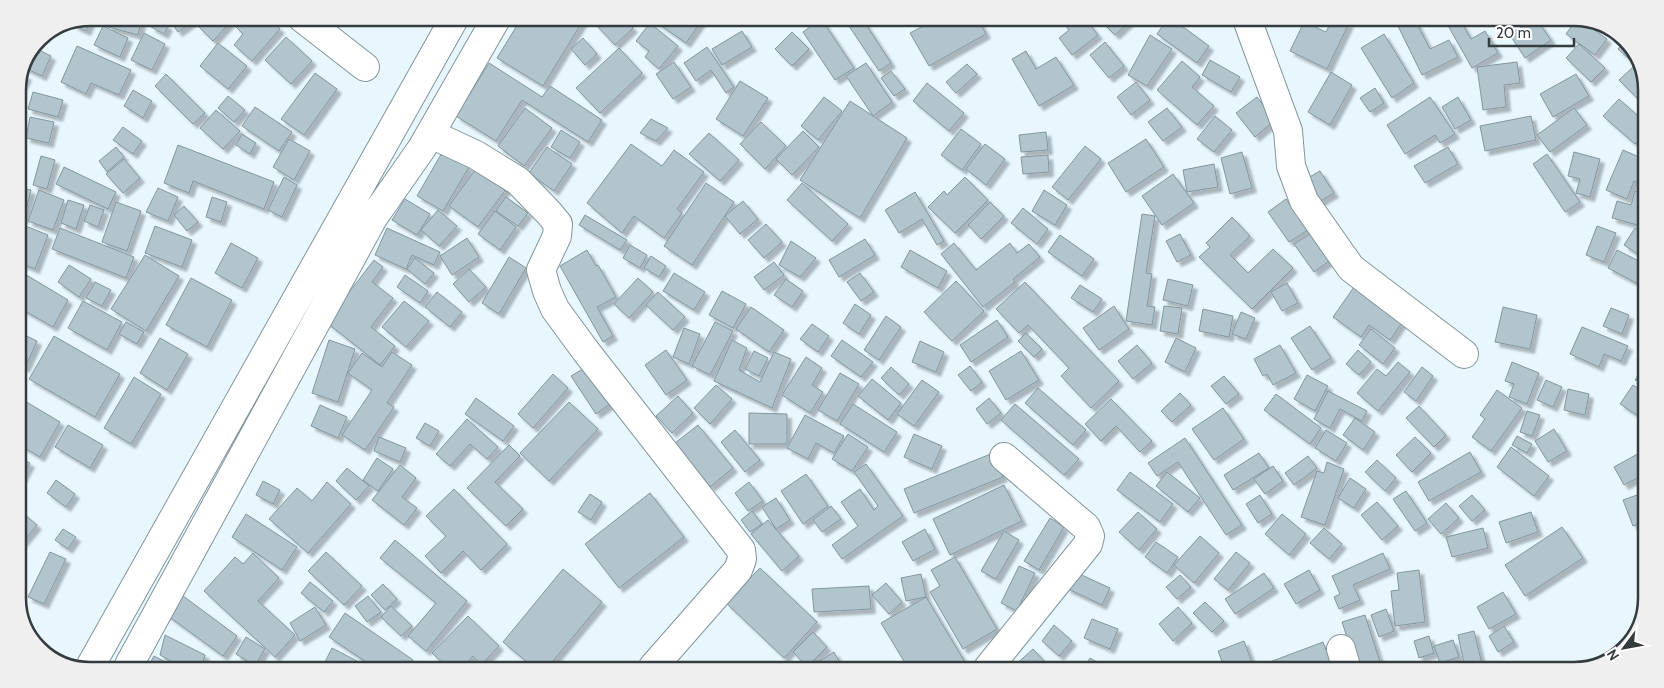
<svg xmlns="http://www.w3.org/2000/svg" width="1664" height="688" viewBox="0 0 1664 688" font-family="Cabin,sans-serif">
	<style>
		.building { fill: #b2c5cd; stroke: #83969d; filter: url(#shadow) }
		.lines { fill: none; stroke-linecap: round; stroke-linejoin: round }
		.street-casing { stroke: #82959c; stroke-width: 30 }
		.secondary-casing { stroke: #82959c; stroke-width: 30 }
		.street { stroke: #fff; stroke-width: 28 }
		.secondary { stroke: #fff; stroke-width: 28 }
		.rim { fill: none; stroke: #343c3f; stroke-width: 2.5 }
	</style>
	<defs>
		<filter id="shadow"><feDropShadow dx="4.5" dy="4.5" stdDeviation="1" flood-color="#0004"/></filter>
	</defs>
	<rect width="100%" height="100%" fill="#e7f7fd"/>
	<!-- building -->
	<path class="building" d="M90 18H92L86 31 73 25Z
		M110 18H142L138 35 108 27Z
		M168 18H197L178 32Z
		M205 18H234L213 41 198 26Z
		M242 18H267L280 29 252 61 234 45 243 34 235 26Z
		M156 19 168 26 164 34 151 27Z
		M521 19H584L543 86 497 58Z
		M600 19H624L633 28 615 45 595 24Z
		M653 20H702L686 43Z
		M820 20H822L854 68 835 80 803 32Z
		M845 20H863L891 63 879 71Z
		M933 21H979L986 34 929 66 910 33Z
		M1062 21H1087L1098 35 1072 55 1059 38 1069 30Z
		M1101 21H1130L1115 35Z
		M1166 21H1175L1209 46 1197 63 1157 34Z
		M1304 22 1326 32 1331 22 1349 23 1327 69 1290 51Z
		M1396 22H1416L1430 49 1449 40 1458 57 1422 75Z
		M1446 22H1461L1471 39 1485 31 1498 53 1472 68Z
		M650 23 678 46 659 69 645 57 649 51 636 41Z
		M1527 23H1539L1551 40 1525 58 1510 35Z
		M1574 23H1585L1607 39 1595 55 1566 34Z
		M103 26 128 38 120 57 94 45Z
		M742 31 752 47 722 65 712 49Z
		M792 32 809 49 792 66 775 49Z
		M144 33 165 44 152 70 131 60Z
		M1384 34 1414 83 1392 98 1361 48Z
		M1150 35 1172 49 1147 86 1128 75Z
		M286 37 312 61 291 84 265 60Z
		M583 38 597 54 585 65 571 49Z
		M1625 41 1632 46 1634 52 1629 59 1618 49Z
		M1105 42 1124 66 1109 78 1090 55Z
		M218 43 247 66 228 89 200 66Z
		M1579 44 1605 68 1591 82 1566 58Z
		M77 46 131 70 119 95 91 83 86 94 61 82Z
		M707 47 734 87 726 93 711 70 696 81 684 63Z
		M35 48 51 56 42 76 25 68Z
		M619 48 642 73 600 113 576 88Z
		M1026 51 1036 69 1056 57 1074 85 1039 106 1012 59Z
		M1210 60 1240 77 1231 92 1202 75Z
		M1182 61 1200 77 1192 87 1214 106 1197 125 1157 90Z
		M674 62 691 87 673 99 656 74Z
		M1517 62 1520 83 1504 85 1506 107 1483 110 1477 67Z
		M489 63 542 97 550 86 602 120 588 142 522 100 496 141 456 116Z
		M866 63 892 102 873 116 846 76Z
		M967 64 977 74 956 93 946 82Z
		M1634 66 1643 76 1646 85V98L1642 103 1619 80Z
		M891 71 905 89 894 96 881 78Z
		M1331 72 1352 85 1330 125 1308 112Z
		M315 73 337 89 304 135 281 119Z
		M23 74 27 76 19 93 18 85Z
		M166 74 205 113 193 124 155 86Z
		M1576 74 1589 96 1553 117 1540 94Z
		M740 81 768 98 743 136 716 119Z
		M1136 82 1150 100 1131 115 1117 97Z
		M927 83 964 113 949 131 913 101Z
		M1375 88 1384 103 1370 112 1360 98Z
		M133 90 152 101 143 118 124 106Z
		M33 92 63 100 58 117 28 109Z
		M228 96 245 110 234 122 218 108Z
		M824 97 842 111 818 140 801 126Z
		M1257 97 1275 120 1255 137 1236 113Z
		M1430 97 1455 134 1440 143 1435 135 1405 154 1387 125Z
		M1458 97 1471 120 1455 129 1442 107Z
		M1619 99 1646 123V132L1635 144 1603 116Z
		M850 101 907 138 860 218 800 180Z
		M255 107 292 132 279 151 242 126Z
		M525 108 552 128 524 166 498 146Z
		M1167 108 1182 127 1163 141 1148 122Z
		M1574 108 1587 125 1550 152 1537 135Z
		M216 110 240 131 223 149 200 128Z
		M1215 116 1232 130 1214 152 1197 139Z
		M1531 116 1536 140 1485 151 1480 126Z
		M30 117 54 122 49 143 26 138Z
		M651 119 668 128 656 141 640 133Z
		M761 122 786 146 765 169 740 144Z
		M123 127 142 141 133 154 113 140Z
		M961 129 981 144 962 170 941 155Z
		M561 130 580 142 570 158 551 147Z
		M803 131 819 147 792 175 776 159Z
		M1046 132 1048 150 1021 152 1019 135Z
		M709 133 739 160 720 181 689 154Z
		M242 134 256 143 250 154 236 145Z
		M289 139 310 151 294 180 273 167Z
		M1146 139 1164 167 1126 192 1108 163Z
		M631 144 662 166 674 150 704 172 677 209 682 213 664 238 634 216 622 233 587 203Z
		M985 144 1005 159 986 185 966 169Z
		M178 145 274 182 264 209 193 181 189 193 164 183Z
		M1085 146 1101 159 1068 200 1052 187Z
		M116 147 124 157 107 172 99 161Z
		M547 147 572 164 554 191 529 173Z
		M1448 147 1458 164 1425 183 1414 166Z
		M1623 150 1646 160 1645 186 1634 181 1627 199 1606 190Z
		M443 151 469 167 443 211 417 196Z
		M1242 152 1252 188 1230 194 1221 158Z
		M1574 152 1600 159 1590 197 1576 193 1580 179 1568 176Z
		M1547 154 1580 202 1565 212 1533 164Z
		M1048 155 1049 172 1023 174 1021 157Z
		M41 156 55 160 47 189 33 185Z
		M124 159 140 178 123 193 106 174Z
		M480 163 510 184 478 227 449 206Z
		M1214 164 1218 187 1187 192 1183 170Z
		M64 167 116 192 108 209 56 184Z
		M1320 171 1334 193 1319 202 1306 179Z
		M1173 174 1194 203 1162 225 1142 196Z
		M284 177 297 185 282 217 268 210Z
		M965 177 988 200 955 233 928 207 944 191 947 195Z
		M706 183 734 202 692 265 664 246Z
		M802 183 848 224 832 241 787 200Z
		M18 187 31 190 24 219 18 218Z
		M158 188 178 197 168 221 146 212Z
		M39 190 64 200 53 230 28 221Z
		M1044 190 1067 205 1055 225 1032 211Z
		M1635 191 1645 193V213L1641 226 1612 218 1617 201 1631 205Z
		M915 192 944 241 937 245 922 219 899 233 885 210Z
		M212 197 227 202 221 222 206 217Z
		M506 197 528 213 518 226 496 211Z
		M405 199 430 214 417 235 392 220Z
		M1286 199 1308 230 1289 242 1268 212Z
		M68 200 84 205 76 229 61 223Z
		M743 201 758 219 740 234 725 216Z
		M116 202 141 211 127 251 102 242Z
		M990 202 1004 216 981 239 968 225Z
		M90 205 104 210 98 227 84 221Z
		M184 206 198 222 187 231 174 215Z
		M1023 208 1048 229 1037 244 1011 223Z
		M438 210 457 226 439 246 421 230Z
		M495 211 516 227 500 250 478 234Z
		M1142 214 1155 216 1146 273 1152 274 1147 306 1155 307 1152 325 1126 321Z
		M585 215 627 240 620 250 579 225Z
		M1232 217 1250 236 1230 255 1248 273 1273 249 1293 268 1252 309 1199 257 1210 247 1206 243Z
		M18 223 48 235 35 269 18 262Z
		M766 224 782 242 764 258 748 240Z
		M155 226 192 240 182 267 145 253Z
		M1597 226 1616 233 1604 262 1586 255Z
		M60 228 134 257 126 278 52 249Z
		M387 228 440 252 434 265 412 255 406 269 375 255Z
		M1635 228 1645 235V259L1624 245Z
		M1180 234 1191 255 1177 262 1166 241Z
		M1310 234 1329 261 1314 272 1294 244Z
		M1060 235 1094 259 1082 276 1048 252Z
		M467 238 479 257 452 275 440 256Z
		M865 239 875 255 839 277 829 260Z
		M791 241 816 258 800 277 779 265Z
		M231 243 258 258 242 288 215 273Z
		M954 243 976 270 1010 243 1017 253 1029 244 1040 257 1013 279 1015 282 983 307 941 254Z
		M630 245 647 255 640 268 623 258Z
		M587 250 596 266 598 265 616 297 597 307 613 336 603 342 560 266Z
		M910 250 947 271 938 288 901 267Z
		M1617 250 1645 264 1644 287 1608 268Z
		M145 255 179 276 146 331 111 309Z
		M651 256 666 266 659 277 644 268Z
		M509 257 526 268 499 314 482 303Z
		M415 258 434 273 425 284 407 269Z
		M374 260 383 267 372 282 393 298 371 327 395 346 380 365 326 322Z
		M774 262 784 275 764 290 754 277Z
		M69 265 91 279 79 297 58 282Z
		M469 269 486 287 469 302 453 284Z
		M23 273 68 300 53 327 18 307V282Z
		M674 273 705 292 694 310 663 291Z
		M860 273 874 292 861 301 847 282Z
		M405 275 428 291 420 303 397 287Z
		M191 278 232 300 207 347 166 325Z
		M638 278 653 292 629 318 614 304Z
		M786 279 803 291 792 307 774 295Z
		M1168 279 1193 285 1188 306 1163 300Z
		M956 281 984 311 952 341 924 312Z
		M95 282 111 290 102 306 86 298Z
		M1025 282 1119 381 1091 408 1061 376 1069 368 1028 325 1019 333 996 309Z
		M1287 283 1298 303 1282 311 1271 292Z
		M1080 285 1102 299 1093 312 1071 298Z
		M1354 287 1403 321 1390 340 1369 325 1361 337 1333 317Z
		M722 291 746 304 733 328 709 315Z
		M437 292 462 312 450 327 425 307Z
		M658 292 685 317 673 330 646 305Z
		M83 301 122 322 107 350 68 328Z
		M404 301 429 321 406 347 382 327Z
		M855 304 871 315 859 334 843 323Z
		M1114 306 1129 329 1099 350 1083 328Z
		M1164 306 1182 308 1178 334 1160 331Z
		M751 307 784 330 769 352 736 329Z
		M1503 307 1537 315 1530 349 1495 342Z
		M1611 308 1629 315 1622 334 1603 326Z
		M1203 309 1233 316 1229 337 1199 331Z
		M1241 312 1255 318 1246 339 1232 334Z
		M886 316 901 327 879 360 864 350Z
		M997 320 1008 337 971 362 960 345Z
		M126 322 144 332 137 344 119 334Z
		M715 322 733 331 710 375 692 366Z
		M812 324 829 336 818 352 800 339Z
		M1310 326 1331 358 1312 370 1291 338Z
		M1582 327 1628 346 1621 361 1604 354 1599 367 1570 354Z
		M684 328 700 334 689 364 673 357Z
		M1371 329 1395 348 1383 364 1359 345Z
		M18 332 37 341 25 368 18 365Z
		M1026 333 1042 349 1034 357 1018 341Z
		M54 336 120 374 95 417 29 379Z
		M160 338 188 354 167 390 140 373Z
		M1176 338 1196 348 1185 372 1165 362Z
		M329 340 355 349 338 402 312 393Z
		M732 340 747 348 739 370 760 382 774 352 791 359 772 408 714 381Z
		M842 340 873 362 861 377 831 356Z
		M920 341 944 352 936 372 912 362Z
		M1137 345 1152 363 1133 379 1118 361Z
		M1280 345 1296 373 1273 385 1267 374 1263 376 1254 359Z
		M666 350 687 380 666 395 645 365Z
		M1358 350 1371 362 1359 375 1346 364Z
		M754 351 768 358 759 376 745 369Z
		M1021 351 1039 380 1006 400 989 371Z
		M392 352 412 365 387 403 394 407 365 450 342 435 372 390 348 373 362 353 382 367Z
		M806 357 822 368 812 385 823 392 810 413 782 395Z
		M1398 362 1410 372 1378 411 1357 393 1377 369 1386 376Z
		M1512 362 1539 373 1527 404 1509 397 1514 384 1505 381Z
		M970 366 982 382 971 391 958 375Z
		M1644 366 1643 384 1635 380Z
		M586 367 610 404 596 414 571 376Z
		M891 367 909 384 899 395 881 378Z
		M1422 367 1433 376 1416 401 1404 392Z
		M840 373 859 384 837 421 818 410Z
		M553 374 568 388 533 428 518 414Z
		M1307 375 1328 386 1315 411 1294 399Z
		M1224 376 1239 394 1226 404 1211 386Z
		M134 377 161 394 131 444 104 428Z
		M872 379 901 403 888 420 858 396Z
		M922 380 939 392 914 426 897 414Z
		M1546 380 1562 387 1553 407 1537 400Z
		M716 385 732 399 710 424 694 408Z
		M1633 385 1643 391V419L1620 404Z
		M1038 388 1086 430 1073 445 1025 403Z
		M1568 389 1589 394 1585 415 1564 410Z
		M1497 390 1522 408 1491 451 1472 437 1485 419 1480 415Z
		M1328 391 1367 411 1362 421 1340 409 1330 428 1314 419Z
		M1180 393 1191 405 1172 422 1161 411Z
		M1276 394 1321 428 1310 444 1264 410Z
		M678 396 693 413 672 433 656 416Z
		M18 397 60 422 40 457 18 444Z
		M476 398 514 426 503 441 465 414Z
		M989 398 1001 413 987 424 976 409Z
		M1111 399 1152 441 1140 452 1116 426 1101 441 1085 424Z
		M569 402 598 429 549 481 520 453Z
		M853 404 897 432 884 452 840 424Z
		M1015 404 1079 459 1064 475 1001 420Z
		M320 405 347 417 338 438 311 426Z
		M1419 406 1446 435 1434 447 1406 418Z
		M1223 408 1244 439 1214 460 1192 429Z
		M1527 411 1540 415 1532 436 1520 432Z
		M749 413 787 414V444H749Z
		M805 415 844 436 834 453 816 443 808 459 787 448Z
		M1355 418 1375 432 1363 450 1343 435Z
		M467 419 498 447 487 459 470 444 450 466 436 454Z
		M425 423 439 431 430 446 416 438Z
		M68 425 103 445 90 468 55 447Z
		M698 425 733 468 710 487 675 443Z
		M1554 429 1567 451 1548 462 1535 441Z
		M735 430 760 460 745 472 721 442Z
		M1326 430 1347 443 1336 461 1315 448Z
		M848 434 868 447 852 471 832 459Z
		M914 434 942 446 932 469 904 457Z
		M1517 436 1532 444 1527 453 1512 445Z
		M379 437 406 448 400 462 374 451Z
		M1415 437 1431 453 1412 472 1396 455Z
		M1185 438 1242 525 1226 535 1178 462 1157 476 1148 463Z
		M509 445 520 456 495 482 523 509 506 526 467 488Z
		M1511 447 1549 476 1534 496 1497 467Z
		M1643 451V475L1624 485 1614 467Z
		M1470 452 1481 472 1429 501 1418 482Z
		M993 453 1003 477 914 513 904 489Z
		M1259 453 1269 468 1233 490 1224 475Z
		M1308 456 1317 468 1294 485 1285 473Z
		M18 457 30 463 18 485Z
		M377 458 393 469 378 491 363 480Z
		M1377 460 1396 478 1385 491 1365 472Z
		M1327 462 1344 469 1325 525 1301 517 1317 471 1324 473Z
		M866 464 903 516 842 559 832 545 858 526 841 502 860 489 874 510 878 506 854 472Z
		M400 465 416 478 402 497 417 508 404 525 372 500Z
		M1273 466 1283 481 1265 494 1254 479Z
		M347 468 369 486 356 500 336 481Z
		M1130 472 1173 504 1160 522 1117 490Z
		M1167 472 1200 498 1188 512 1156 486Z
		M806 474 828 506 803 524 781 491Z
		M1350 478 1366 489 1354 508 1338 498Z
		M56 480 75 494 66 507 47 493Z
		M263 481 280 490 273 504 256 495Z
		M327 482 351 504 308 553 269 519 297 488 312 501Z
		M749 482 763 501 748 511 735 493Z
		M1004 485 1022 521 950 555 933 519Z
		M454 489 507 544 481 570 463 551 441 573 425 556 446 536 426 516Z
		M1406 491 1427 523 1415 531 1393 499Z
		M650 493 684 537 619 588 585 544Z
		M590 494 602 502 591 520 578 512Z
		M1260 495 1272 514 1258 523 1246 504Z
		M1472 495 1485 510 1472 521 1459 506Z
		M1637 495 1639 501 1642 500V523L1633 526 1623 500Z
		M776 498 790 520 776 529 762 507Z
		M1377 502 1398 526 1382 540 1361 515Z
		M1446 503 1459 518 1441 534 1428 519Z
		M831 506 841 519 822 532 813 520Z
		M18 509 37 525 22 543 18 540Z
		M752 511 762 524 750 532 741 520Z
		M1138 512 1157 529 1139 550 1119 532Z
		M1531 512 1538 532 1506 543 1499 522Z
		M246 514 297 547 282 570 232 537Z
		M1282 514 1306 534 1289 555 1265 534Z
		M1050 518 1064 527 1039 570 1024 561Z
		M768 520 799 556 782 571 751 534Z
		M1562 527 1583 558 1525 596 1505 565Z
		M1324 528 1342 544 1329 559 1310 543Z
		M1483 528 1488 548 1452 557 1446 537Z
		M63 529 76 537 68 549 55 540Z
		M925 529 935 549 913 561 902 542Z
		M1004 531 1019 540 996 579 981 571Z
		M1200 536 1219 553 1194 583 1174 565Z
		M395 540 467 601 426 651 408 636 436 603 380 558Z
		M1156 542 1178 557 1167 573 1145 557Z
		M50 552 66 559 44 604 28 597Z
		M326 552 362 586 344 605 308 571Z
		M1236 552 1250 563 1228 590 1214 579Z
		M253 553 279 578 258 601 295 635 275 657 204 591 235 557 243 564Z
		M1383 553 1390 569 1353 585 1360 600 1339 609 1334 597 1340 594 1332 576Z
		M955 557 997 629 963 649 930 592 940 586 931 570Z
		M1019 566 1035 573 1017 611 1001 603Z
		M760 568 817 622 784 658 726 603Z
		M563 569 602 602 548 667H533L503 642Z
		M1309 570 1320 590 1296 604 1284 584Z
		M1419 570 1425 622 1395 626 1391 591 1399 590 1397 573Z
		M1073 571 1110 588 1102 605 1066 588Z
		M1264 573 1274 588 1235 614 1225 599Z
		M921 574 926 597 906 601 901 578Z
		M1180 575 1191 587 1177 599 1166 587Z
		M310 582 333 601 324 612 301 593Z
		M886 583 902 602 889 614 872 595Z
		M383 584 397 599 385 610 371 595Z
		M869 586 871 609 814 612 812 589Z
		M1503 592 1516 614 1489 629 1477 607Z
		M179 593 237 636 223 656 164 613Z
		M368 596 381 612 367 622 355 606Z
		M926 597 966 664 959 668H908L881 623Z
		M1205 602 1224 621 1212 632 1193 613Z
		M391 606 412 626 401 636 381 617Z
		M315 607 326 625 300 641 290 623Z
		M1178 607 1192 623 1173 641 1159 624Z
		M1386 609 1394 631 1379 637 1371 615Z
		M345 613 413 660 409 666H372L329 637Z
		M1365 615 1382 668 1377 670H1358L1342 622Z
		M468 616 499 646 481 665 473 656 463 667 446 666 432 653Z
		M1092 619 1118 629 1110 649 1084 638Z
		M1054 625 1072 641 1059 656 1042 641Z
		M1504 626 1514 642 1498 652 1489 636Z
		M1474 631 1482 664 1465 668 1458 635Z
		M813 632 827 647 807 667 793 652Z
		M165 635 205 655 202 666H180L160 655Z
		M1429 636 1434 653 1419 658 1414 641Z
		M246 637 265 649 255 666 236 654Z
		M1453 640 1459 657 1440 663 1434 646Z
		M1244 641 1254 668 1323 642 1334 670 1225 669 1218 651Z
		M332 648 357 661 354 666H323Z
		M1033 649 1046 663 1040 669 1012 668Z
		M834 652 843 668H813L812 666Z
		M154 656 171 665H149Z
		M1090 658 1109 669H1084Z"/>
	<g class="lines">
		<!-- street casing -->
		<g class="street-casing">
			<path id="street" d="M302 18 365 67
				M1248 22 1288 131 1291 166 1304 201 1351 268 1464 354
				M431 134 476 155 518 181 549 213 558 224 557 236 541 270 547 291 555 309 585 350 741 550 742 559 738 570 653 667
				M1341 649 1347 670
				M988 668 1088 544 1090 536 1086 527 1004 457"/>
		</g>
		<!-- secondary casing -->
		<g class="secondary-casing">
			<path id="secondary" d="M91 665 454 19
				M129 665 373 218 422 148 496 19"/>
		</g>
		<!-- street -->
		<use href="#street" class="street"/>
		<!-- secondary -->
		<use href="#secondary" class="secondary"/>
	</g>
	<!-- crop -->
	<path d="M0 0H1664V688H0ZM90 26H1574A64 64 0 0 1 1638 90V598A64 64 0 0 1 1574 662H90A64 64 0 0 1 26 598V90A64 64 0 0 1 90 26Z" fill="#efeff0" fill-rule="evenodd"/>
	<path class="rim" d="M90 26H1574A64 64 0 0 1 1638 90V598A64 64 0 0 1 1574 662H90A64 64 0 0 1 26 598V90A64 64 0 0 1 90 26Z"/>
	<!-- north arrow -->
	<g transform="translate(1624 648) rotate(238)" stroke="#ffffff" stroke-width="4" paint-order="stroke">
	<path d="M0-4L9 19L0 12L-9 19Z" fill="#343c3f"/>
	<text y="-8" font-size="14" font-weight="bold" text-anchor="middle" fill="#343c3f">N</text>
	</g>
	<!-- scale -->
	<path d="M1489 38v8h85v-8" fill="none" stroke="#343c3f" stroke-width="2.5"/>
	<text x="1496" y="38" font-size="15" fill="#343c3f" stroke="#ffffff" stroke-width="4" paint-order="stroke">20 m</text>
</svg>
